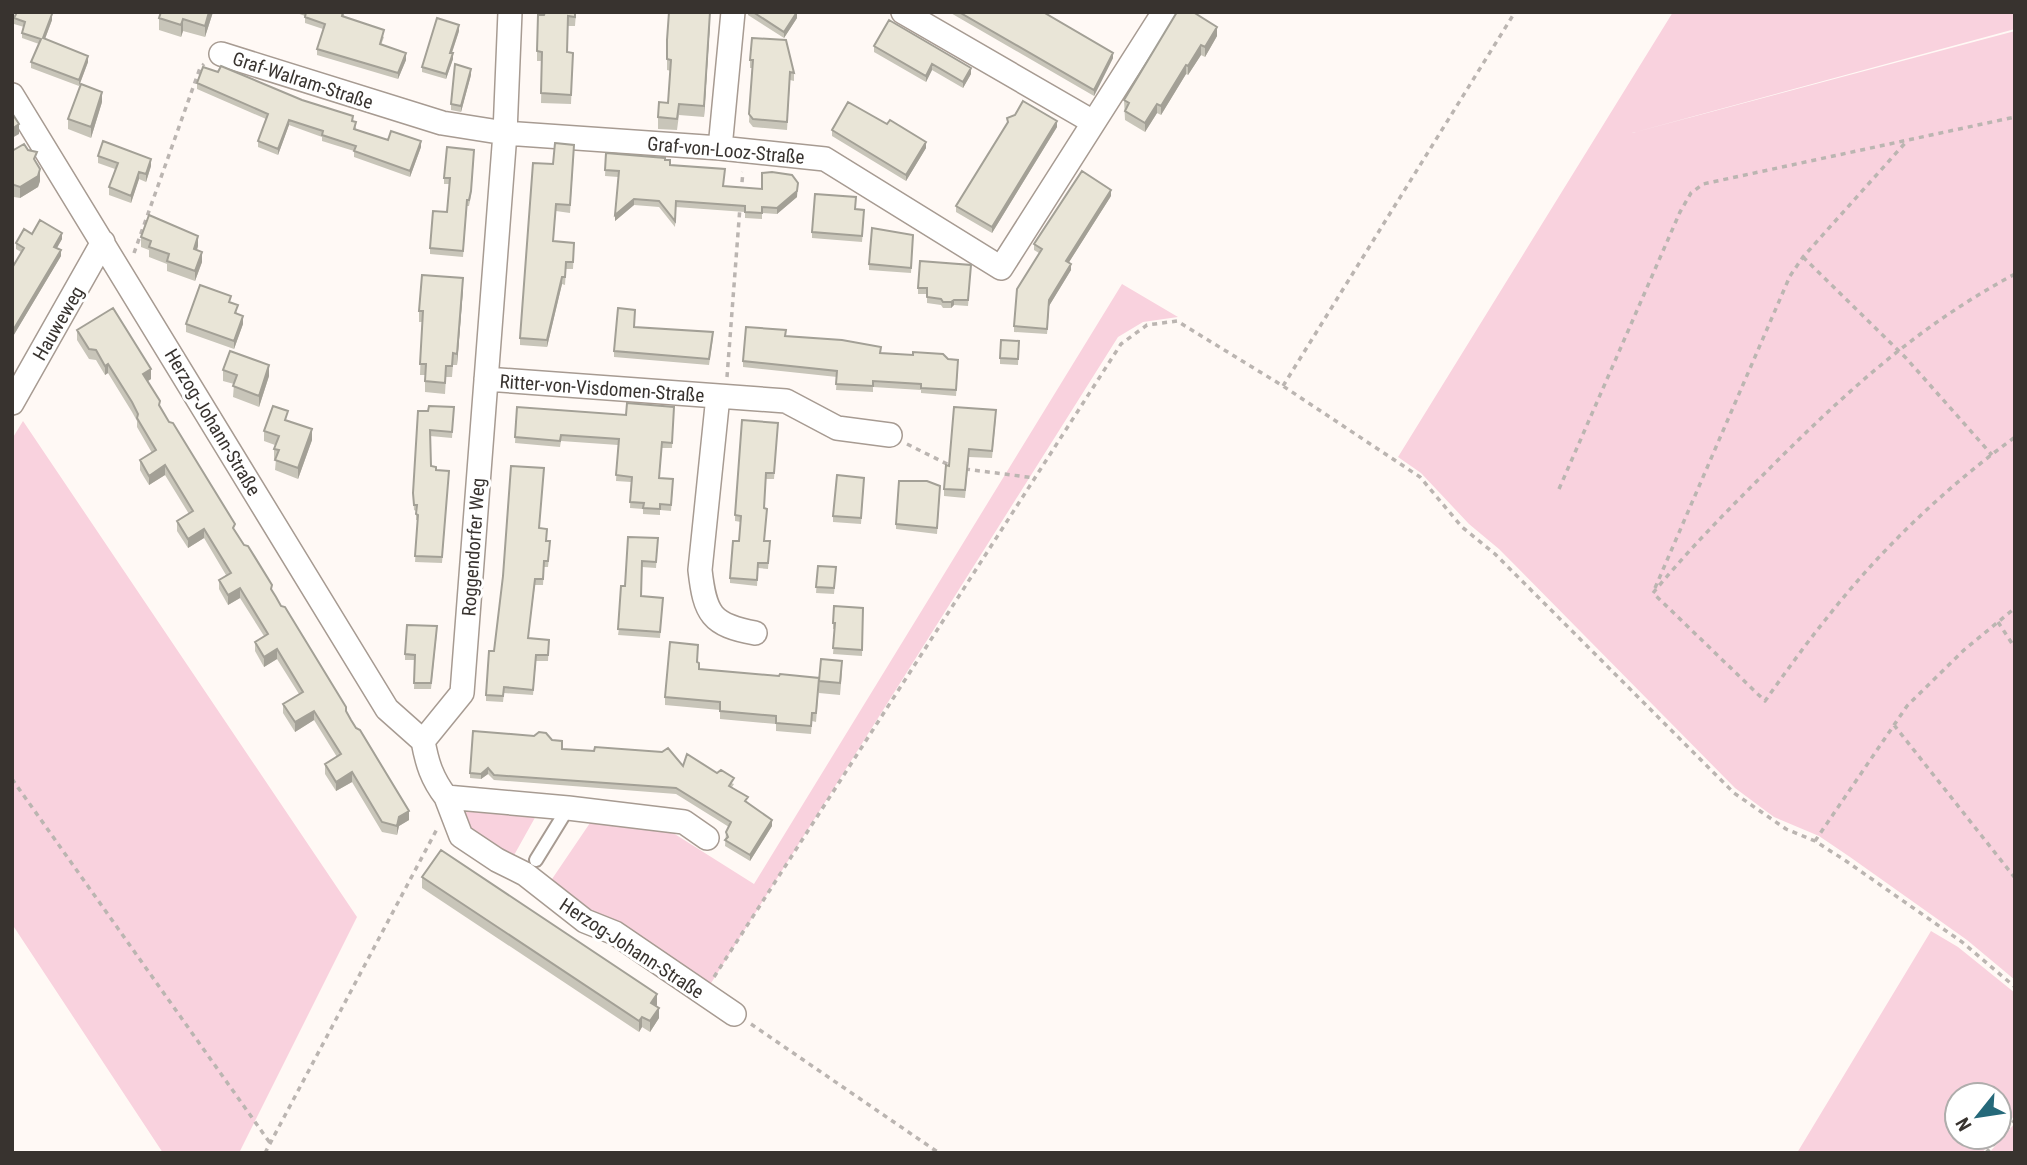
<svg xmlns="http://www.w3.org/2000/svg" width="2027" height="1165" viewBox="0 0 2027 1165" font-family="'Roboto Condensed',sans-serif">
	<style>
		.green { fill: #f9d2de }
		.lines { fill: none; stroke-linecap: round; stroke-linejoin: round }
		.lane-casing { stroke: #a79b92; stroke-width: 16 }
		.street-casing { stroke: #a79b92; stroke-width: 26 }
		.path { stroke: #bbb5b1; stroke-width: 3.5; stroke-dasharray: 5 5; stroke-linecap: butt }
		.lane { stroke: #fff; stroke-width: 12 }
		.street { stroke: #fff; stroke-width: 23 }
		.wall { fill: #c8c5b9 }
		.shaded-wall { fill: #a3a096 }
		.building { fill: #e9e5d7; stroke: #a3a096; stroke-width: 2 }
		.labels { text-anchor: middle; stroke-width: 6; stroke-linejoin: round; paint-order: stroke }
		.street-label { font-size: 19px; fill: #38332f; stroke: #fff }
	</style>
	<rect width="100%" height="100%" fill="#fff9f5"/>
	<!-- green -->
	<path class="green" d="M1673 12H2015V29L1632 133 2015 31V980L1967 940 1850 857 1819 836 1774 817 1735 788 1499 549 1469 524 1421 473 1398 457Z
		M1122 284 1178 317 1143 322 1118 337 708 988 550 882 592 820 662 826 754 884Z
		M23 421 357 917 239 1153H163L12 924V439Z
		M462 811 537 814 513 857 465 824Z
		M1931 931 1958 947 2015 993V1115L1999 1133V1095H1957V1137H1995L1982 1153H1797Z
		M2015 1123V1153H1989Z"/>
	<g class="lines">
		<!-- lane casing -->
		<g class="lane-casing">
			<path id="lane" d="M536 860 568 808"/>
		</g>
		<!-- street casing -->
		<g class="street-casing">
			<path id="street" d="M510 12 505 133 462 693 423 741C427 763 432 779 446 797L568 808 684 822 707 838
				M903 12 1093 122
				M221 54 442 123 505 133 720 148 825 159 1001 268 1164 12
				M12 95 387 709 423 741
				M720 148 733 12
				M486 379 786 401 837 428 890 435
				M718 396 700 570C705 614 711 625 755 633
				M12 403 103 242
				M446 797 461 836 497 860 525 874 585 921 615 933 734 1014"/>
		</g>
		<!-- path -->
		<path class="path" d="M741 192 743 172
			M134 253 200 68 204 64
			M1803 257 1906 358 1992 455
			M2015 274C1925 322 1856 383 1784 454 1739 499 1694 543 1653 593L1765 701C1785 673 1805 645 1826 619 1880 550 1944 489 2015 437
			M727 377 740 207
			M1283 386 1515 12
			M907 444 953 467
			M965 469 1035 478
			M1559 489 1680 212 1691 193 1703 184 2015 117
			M1655 588 1790 276 1803 257 1906 142
			M1998 622 2015 648
			M1894 725 2015 878
			M12 779 270 1143
			M1815 841 1907 706 1964 650 2015 608
			M714 977 1121 344 1147 325 1177 321 1283 386 1420 477 1462 527 1495 554 1734 793 1786 829 1815 841 1846 861 1962 942 2015 987
			M751 1024 939 1153
			M265 1153 437 829
			M1986 1153 2015 1120"/>
		<!-- lane -->
		<use href="#lane" class="lane"/>
		<!-- street -->
		<use href="#street" class="street"/>
	</g>
	<!-- wall -->
	<path class="wall" d="M213 12 205 37 183 31 181 37 159 30V18Z
		M294 12H344V17L384 37 381 45 406 60 398 79 317 55V49L323 29 305 23V16Z
		M576 12 575 26H568L567 52 573 53 571 104 541 103 542 61H537V51L544 15Z
		M748 12H797V18L784 38 748 15Z
		M949 12H1043L1113 58 1094 96Z
		M14 18 52 20 45 39 88 62 79 86 31 68V62L39 44 22 38V33L24 27 14 24Z
		M710 23 704 117 679 115 677 130 658 129V117L668 103 671 71 667 70V40Z
		M1217 27V36L1205 57 1201 55 1188 75 1186 74 1161 115 1157 113 1145 132 1125 120 1124 100Z
		M459 31 452 53 453 59 446 79 422 72V67Z
		M874 46 971 74 963 88 932 70 926 82 874 52Z
		M750 60 794 73V81L790 80 787 130 753 127 749 122 752 68H750Z
		M471 75 461 112 451 110V104Z
		M197 83 353 121 356 128V130L388 140 421 147 410 177 354 157V151L322 141V137L289 125 278 155 258 147V141L266 119 197 89Z
		M102 102 91 138 68 129V119Z
		M1015 115 1057 127 992 233 956 212V206L1007 124V118Z
		M832 130 926 148 906 181 832 136Z
		M12 151 36 164 40 181 38 187 20 198 14 197 12 194Z
		M574 152 570 213 556 211 553 241 574 250 573 269H566L565 285 562 284 547 347 520 345V338L553 164Z
		M606 153 665 160 670 165 724 186 797 197 777 214 762 213V219L745 218V212L676 207 675 227 659 207 634 205 615 221 618 177 605 176Z
		M98 156 151 166 146 182 139 179 131 203 109 195V187L115 169 98 163Z
		M474 156 471 196 469 206H467L463 257 430 254V248L447 212 449 184H444V178Z
		M1111 196 1069 262 1071 270 1049 306 1047 334 1014 332V326L1039 253 1034 250V244Z
		M856 209 864 216 862 242 812 238V232Z
		M32 234 62 239 57 248 61 256 12 338V268L21 252 16 249V243Z
		M913 235 911 273 869 270V264Z
		M141 237 198 246 197 250 202 262 195 281 167 271V264L149 257V250L141 247Z
		M971 265 968 306 954 305 951 308H943L941 305 927 303V294H918V288Z
		M463 289 457 365H453L452 377H446L445 394 425 392V375H420L422 322H419V311Z
		M231 302 243 324 234 349 186 332V324Z
		M634 327 713 338 709 365 614 357V351Z
		M77 330 151 379 148 381 160 407 346 713 409 820 399 826 397 835 382 832 352 782 336 791 325 774V764L337 757 314 720 295 732 283 713V704L299 694 277 659 264 667 255 651V642L264 636 240 598 228 605 219 589V580L226 575 204 538 188 548 177 531V521L189 514 165 475 149 485 144 477 140 470V460L152 453 137 427V421L132 412 108 373 105 375 96 360 89 359 77 340Z
		M785 336 881 353 948 359 958 366 956 396 921 393V390L873 387V392L836 390 837 377 743 367V361Z
		M1019 341 1018 365 1000 364V358Z
		M223 370 269 376 259 407 233 397 234 384 223 381Z
		M454 407 452 438 430 436 431 466 436 470 449 471 442 563 415 562 418 520H416V511L414 510 413 493 428 411Z
		M517 407 626 415 674 407 672 448H662L659 478 673 485 671 511 660 510V515L643 514V509L630 508 631 482 616 481 618 445 561 441 560 447 515 443Z
		M996 417 992 458 969 457 965 498 944 496V489L949 466Z
		M288 421 312 440 298 479 275 470 276 459H274V449L275 445 264 441V431Z
		M778 423 774 479H766L764 508 765 541H770L768 569 758 568 757 586 730 583V578L739 541 741 522 735 521V515Z
		M864 483 861 524 833 522V516Z
		M940 492 937 534 896 529V524Z
		M539 528 550 547 548 567H544L543 585H535L528 638 549 640 548 661H536L533 695 504 693 503 702 486 701V695L494 651Z
		M658 538 656 568 642 567 641 596 663 598 660 638 618 635 625 586Z
		M818 566 836 573 834 594 816 593Z
		M863 608 862 656 833 654 835 629H833V623Z
		M437 632 431 689H414L415 660H405V654Z
		M697 663 699 669 819 686 816 722 812 721 811 734 776 731V724L720 719V710L665 705V697Z
		M842 673 840 695 819 693V681Z
		M562 749 683 766 734 784 732 787 772 826 750 861 725 846 726 832 729 827 676 794 494 780 488 774 481 779 470 778V773Z
		M422 877 657 1005 656 1006 659 1018 650 1032 642 1027 639 1032 422 888Z"/>
	<!-- shaded-wall -->
	<path class="shaded-wall" d="M209 12H213L205 37V26Z
		M710 12V23L704 117V106Z
		M797 12V18L784 38V32Z
		M52 14V20L43 44V38Z
		M183 19V31L181 37V25Z
		M459 25V31L450 58V53Z
		M1217 27V36L1205 57V47Z
		M1201 45V55L1188 75V66Z
		M406 53V60L398 79V73Z
		M453 53V59L446 79V74Z
		M1113 53V58L1094 96V90Z
		M88 56V62L79 86V80Z
		M932 64V70L926 82V76Z
		M1186 65V74L1161 115V106Z
		M971 68V74L963 88V82Z
		M471 69V75L461 112V106Z
		M102 92V102L91 138V127Z
		M1157 104V113L1145 132V123Z
		M289 120V125L278 155V149Z
		M1057 121V127L992 233V227Z
		M19 124V134L12 138V129Z
		M421 141V147L410 177V171Z
		M926 142V148L906 181V175Z
		M151 159V166L146 182V174Z
		M40 169V181L38 187 20 198V187Z
		M139 172V179L131 203V196Z
		M798 183 797 197 777 214V208Z
		M1111 190V196L1066 267V261Z
		M634 199V205L615 221V215Z
		M62 233V239L54 253V247Z
		M198 236V246L194 259V249Z
		M61 250V256L12 338V332Z
		M202 252V262L195 281V271Z
		M1071 264V270L1049 306 1047 334 1049 300Z
		M562 277V284L547 347V340Z
		M463 278V289L457 365V354Z
		M954 300V305L951 308V302Z
		M243 316V324L234 349V341Z
		M108 364V373L105 375V366Z
		M269 365V376L259 407V396Z
		M151 369V379L143 384V374Z
		M312 429V440L298 479V468Z
		M165 465V475L149 485V476Z
		M204 529V538L188 548V539Z
		M240 588V598L228 605V595Z
		M277 649V659L264 667V657Z
		M314 711V720L295 732V722Z
		M488 768V774L481 779V774Z
		M352 772V782L336 791V782Z
		M409 811V820L399 826 397 835V826L399 817Z
		M772 820V826L750 861V855Z
		M657 994V1005L651 1013V1003Z
		M659 1008V1018L650 1032V1021Z
		M642 1017V1027L639 1032V1021Z"/>
	<!-- building -->
	<path class="building" d="M17 12H49L52 14 43 38 88 56 79 80 31 62 41 39 22 33 25 22 14 18Z
		M161 12H209L205 26 183 19 181 25 159 18Z
		M306 12H343L342 16 384 30 380 44 406 53 398 73 317 49 325 24 305 17Z
		M545 12H575V17L568 16 567 52 573 53 571 95 541 93 542 52 537 51 538 15H544Z
		M669 12H710L704 106 679 104 677 119 658 117 659 102 668 103 671 60 667 59V40Z
		M753 12H797L784 32Z
		M959 12H1043L1113 53 1094 90Z
		M1177 12H1193L1217 27 1205 47 1201 45 1188 66 1186 65 1161 106 1157 104 1145 123 1125 111 1129 103 1124 100Z
		M437 18 459 25 450 53H453L446 74 422 67Z
		M889 20 971 68 963 82 932 64 926 76 874 46Z
		M752 38 786 40 794 73 790 72 787 122 753 119 749 114 753 60H750Z
		M455 64 471 69 461 106 451 104Z
		M221 66 302 100 353 116 352 121 356 122 354 129 388 140 391 131 421 141 410 171 354 151 356 146 322 135 323 131 289 120 278 149 258 141 268 114 197 83 203 67 218 72Z
		M81 84 102 92 91 127 68 119Z
		M1023 101 1057 121 992 227 956 206 1008 122 1007 118 1015 115Z
		M848 102 887 124 890 120 926 142 906 175 832 130Z
		M12 113 19 124 12 129Z
		M103 141 151 159 146 174 139 172 131 196 109 187 118 163 98 156Z
		M555 143 574 145 570 205 556 204 553 241 574 243 573 262H566L565 277H562L547 340 520 338 533 163 553 164Z
		M24 144 28 150 37 152 34 159 40 169 38 176 20 187 14 185 12 183V151Z
		M447 147 474 150 471 191 469 200H467L463 251 430 248 433 211 447 212 450 178H444Z
		M606 153 665 158V160H670V165L725 169 723 186 762 189V173L772 172 792 175 798 183 797 191 777 208 762 207V213L745 212V206L676 201 675 221 659 201 634 199 615 215 619 171 605 170Z
		M1082 171 1111 190 1066 261 1071 264 1049 300 1047 329 1014 326 1017 289 1042 249 1034 244Z
		M815 194 856 197 855 209 864 210 862 236 812 232Z
		M149 215 198 236 194 249 202 252 195 271 167 261 169 254 149 247 151 241 141 237Z
		M40 220 62 233 54 247 61 250 12 332V268L24 248 16 243 24 229 32 234Z
		M872 228 913 235 911 268 869 264Z
		M920 261 971 265 968 300H954L951 302H943L941 299 927 297V288H918Z
		M422 275 463 278 457 354 453 353 452 366H446L445 383 425 381 426 364H420L423 311H419Z
		M200 285 231 296 229 302 238 305 235 313 243 316 234 341 186 324Z
		M113 308 151 369 143 374 160 401 159 405 169 422 173 423 235 524 233 528 244 545 248 546 272 585 271 589 276 597 281 606 285 607 346 707V711L351 720 356 728 360 730 409 811 399 817 397 826 382 822 352 772 336 782 325 764 341 754 314 711 295 722 283 704 303 692 277 649 264 657 255 642 268 634 240 588 228 595 219 580 231 573 204 529 188 539 177 521 193 511 165 465 149 476 140 460 156 450 137 418 138 414 132 402 108 364 105 366 96 350 89 349 77 330Z
		M618 308 635 310 634 327 713 332 709 359 614 351Z
		M746 327 786 330 785 336 842 340 881 347 880 353 913 355V352L943 354 948 359 958 360 956 390 921 388V384L873 381V386L836 384 837 371 743 361Z
		M1001 340 1019 341 1018 359 1000 358Z
		M230 351 269 365 259 396 233 386 237 375 223 370Z
		M627 403 674 407 672 443 662 442 659 478 673 479 671 505 660 504V509L643 508 644 503 630 502 632 477 616 475 619 439 561 435 560 441 515 437 517 407 626 415Z
		M273 406 288 411 285 420 312 429 298 468 275 460 279 450 274 449 279 436 264 431Z
		M429 406 454 407 452 432 430 430 431 466 436 467V470L449 471 442 557 415 556 418 515 416 514 417 505H414L413 493 418 411H428Z
		M954 407 996 410 992 451 969 449 965 490 944 489 946 465 949 466Z
		M742 420 778 423 774 473H766L764 508 767 509 764 541H770L768 563H758L757 580 730 578 733 541H739L741 516 735 515Z
		M511 466 544 468 539 528 547 529 546 541H550L548 561H544L543 579H535L528 638 549 640 548 655H536L533 690 504 687 503 696 486 695 489 651H494L503 576Z
		M837 475 864 478 861 518 833 516Z
		M899 481H927L940 486 937 528 896 524Z
		M628 537 658 538 656 562 642 561 641 596 663 598 660 632 618 629 621 586H625Z
		M818 566 836 567 834 588 816 587Z
		M834 606 863 608 862 650 833 648 835 623H833Z
		M407 625 437 626 431 683H414L415 655 405 654Z
		M670 642 698 645 697 662 699 663V669L779 676 780 674 819 678 816 713H812L811 726 776 723V716L720 711V702L665 697Z
		M821 659 842 661 840 683 819 681Z
		M473 731 534 736 539 732 546 733 552 740 562 741V749L594 751 595 747 662 752 668 748 683 766 687 754 717 773 721 770 734 778 729 786 748 797 745 801 772 820 750 855 725 840 728 837 726 832 731 822 676 788 494 775 488 768 481 774 470 773Z
		M441 850 657 994 651 1003 659 1008 650 1021 642 1017 639 1021 422 877Z"/>
	<g class="labels">
		<!-- street labels -->
		<g class="street-label">
			<text transform="translate(303 80) rotate(18)" y="7">Graf-Walram-Straße</text>
			<text transform="translate(726 150) rotate(5)" y="7">Graf-von-Looz-Straße</text>
			<text transform="translate(58 323) rotate(-60)" y="7">Hauweweg</text>
			<text transform="translate(602 388) rotate(4)" y="7">Ritter-von-Visdomen-Straße</text>
			<text transform="translate(213 422) rotate(59)" y="7">Herzog-Johann-Straße</text>
			<text transform="translate(473 547) rotate(-86)" y="7">Roggendorfer Weg</text>
			<text transform="translate(632 948) rotate(33)" y="7">Herzog-Johann-Straße</text>
		</g>
	</g>
	<!-- border -->
	<rect width="2027" height="1165" fill="none" stroke="#38332f" stroke-width="28"/>
	<!-- north arrow -->
	<g transform="translate(1978 1116) rotate(240)"><circle r="33" fill="#ffffff" stroke="#afadac" stroke-width="2"/>
	<path d="M0-5L12 26L0 18L-12 26Z" fill="#25697a"/>
	<text y="-10" font-size="19" font-weight="bold" text-anchor="middle" fill="#38332f">N</text>
	</g>
</svg>
